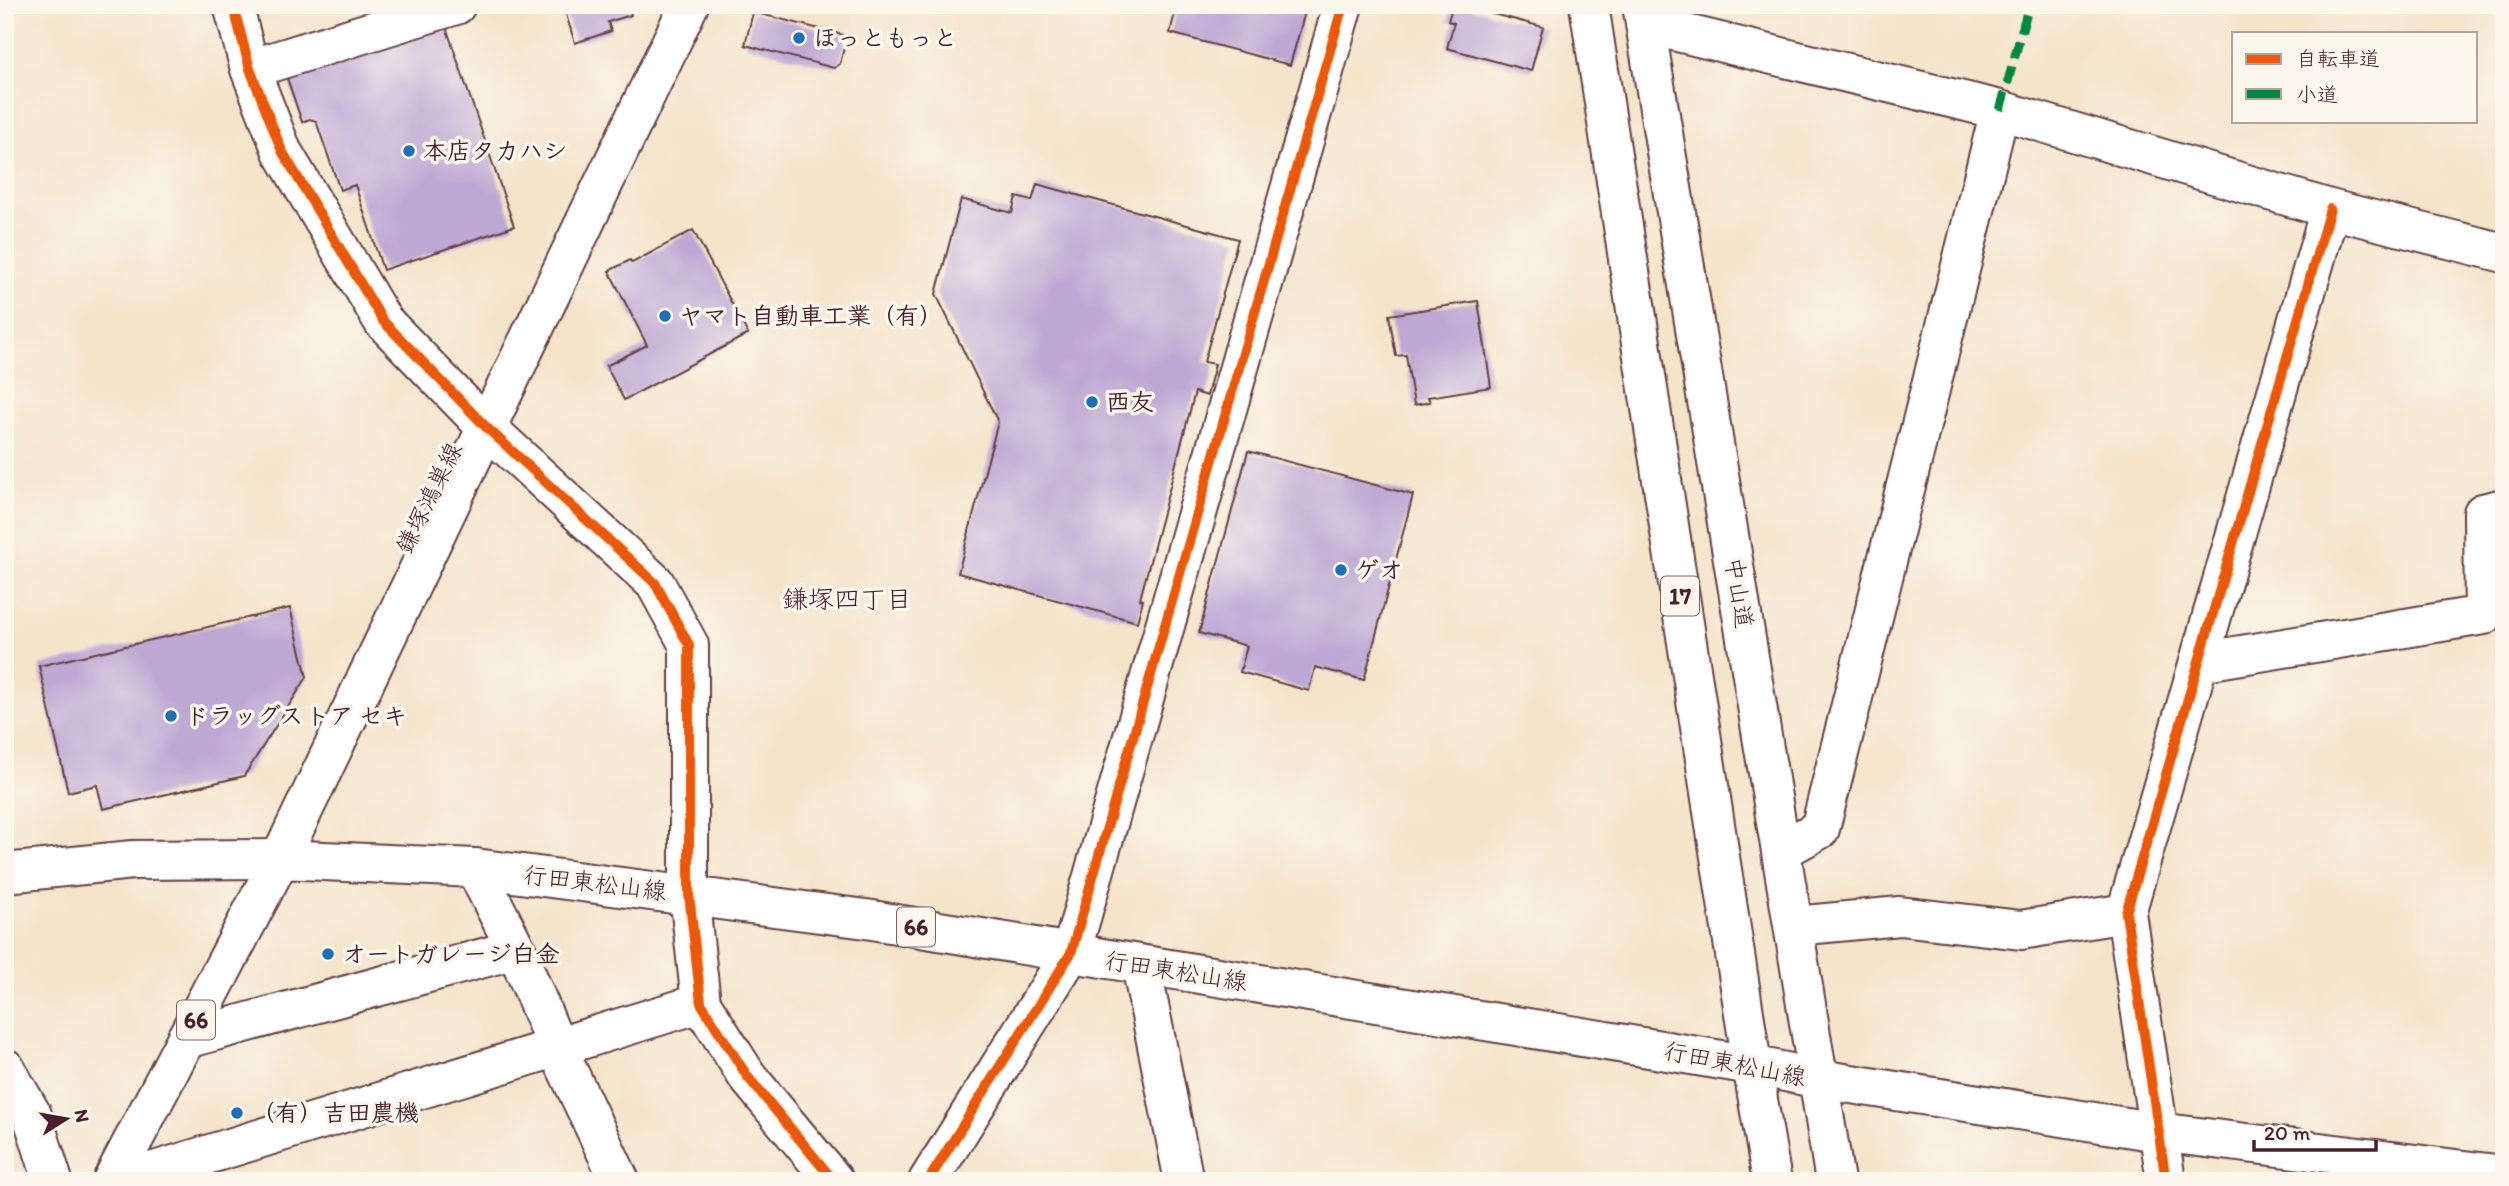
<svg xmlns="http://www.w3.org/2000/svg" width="2509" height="1186" viewBox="0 0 2509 1186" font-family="Itim,'Klee One',sans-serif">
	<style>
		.building { fill: #bea8d4 }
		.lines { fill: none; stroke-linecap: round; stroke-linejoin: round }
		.minor-casing { stroke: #643d43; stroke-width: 42 }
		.tertiary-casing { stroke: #643d43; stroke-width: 42 }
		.secondary-casing { stroke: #643d43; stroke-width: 42 }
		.primary-casing { stroke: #643d43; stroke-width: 42 }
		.trunk-casing { stroke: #643d43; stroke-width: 42 }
		.minor { stroke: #fff; stroke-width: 38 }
		.tertiary { stroke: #fff; stroke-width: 38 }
		.secondary { stroke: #fff; stroke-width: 38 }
		.primary { stroke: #fff; stroke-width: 38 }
		.trunk { stroke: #fff; stroke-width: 38 }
		.quiet { stroke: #00873e; stroke-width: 9; stroke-dasharray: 18 9; stroke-linecap: butt }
		.cycleway-casing { stroke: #fbf7ec; stroke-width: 15 }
		.cycleway { stroke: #e8590c; stroke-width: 10 }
		.poi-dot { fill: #1f6fb2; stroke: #fbf7ec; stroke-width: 2.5 }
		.labels { text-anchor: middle; stroke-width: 7; stroke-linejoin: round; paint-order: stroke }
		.shield { fill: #fbf7ec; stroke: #7f6065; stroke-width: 2 }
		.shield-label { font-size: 23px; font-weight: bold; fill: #4a1f2b }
		.poi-label { font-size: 24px; font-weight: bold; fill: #4a1f2b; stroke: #fbf7ec; text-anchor: start }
		.street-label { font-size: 24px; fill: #4a1f2b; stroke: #fbf7ec }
		.neighbourhood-label { font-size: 26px; fill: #4a1f2b; stroke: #fbf7ec }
	</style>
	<rect width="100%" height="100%" fill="#fbf7ec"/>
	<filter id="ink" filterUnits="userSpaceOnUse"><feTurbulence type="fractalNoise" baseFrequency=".0143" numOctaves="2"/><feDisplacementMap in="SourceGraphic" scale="14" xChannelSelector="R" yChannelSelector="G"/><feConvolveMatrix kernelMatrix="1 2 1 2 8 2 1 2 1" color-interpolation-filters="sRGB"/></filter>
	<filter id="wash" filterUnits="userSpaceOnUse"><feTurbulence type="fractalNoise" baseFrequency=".00686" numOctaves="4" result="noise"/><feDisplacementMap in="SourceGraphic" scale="28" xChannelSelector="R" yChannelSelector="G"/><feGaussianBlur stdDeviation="1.57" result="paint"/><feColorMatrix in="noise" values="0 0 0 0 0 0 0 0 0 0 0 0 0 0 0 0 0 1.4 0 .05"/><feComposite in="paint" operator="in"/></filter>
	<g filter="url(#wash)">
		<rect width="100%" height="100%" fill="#f4e4ca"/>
		<g id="blocks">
			<!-- building -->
			<path class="building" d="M563 5H628L631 15 608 22 611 31 575 43Z
				M1177 5H1307L1290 65 1170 33Z
				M1459 5 1543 27 1531 71 1447 48 1454 23 1448 21 1452 8 1458 9Z
				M753 12 847 36 840 64 834 68 745 45Z
				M444 21 514 226 383 270 355 185 340 190 316 121 310 119 302 122 286 75Z
				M1037 184 1238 239 1204 362 1215 364 1207 396 1195 392 1140 599 1143 600 1137 622 958 573 998 422 936 294 961 199 1012 213 1016 197 1032 201Z
				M693 230 748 334 624 400 606 366 647 345 609 271 630 260 632 263Z
				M1478 301 1491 387 1428 397 1430 402 1414 405 1406 355 1396 356 1389 315Z
				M1248 451 1413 495 1364 680 1315 667 1309 691 1240 672 1247 646 1199 633Z
				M290 608 307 677 244 776 103 809 97 785 68 792 39 666Z"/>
		</g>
	</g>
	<g filter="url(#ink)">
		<use href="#blocks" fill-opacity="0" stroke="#643d43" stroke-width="2"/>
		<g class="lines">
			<!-- minor casing -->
			<g class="minor-casing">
				<path id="minor" d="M233 5 250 69 282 151 383 321 486 427 655 583 689 645V894L701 1003 747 1076 834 1181
					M1645 24 2000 110 2330 209 2504 253
					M250 69 456 5
					M2199 662 2484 615 2483 513 2504 508
					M1782 850 1820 829 2000 110
					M475 868 516 949 557 1048 620 1181
					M1795 926 1900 916 2021 930 2126 913
					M1141 965 1184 1181
					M186 1039 516 949
					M5 1068 32 1115 53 1181
					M122 1181 701 1003
					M928 1181 1071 953 1343 5
					M2166 1181 2126 913 2330 209"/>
			</g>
			<!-- tertiary casing -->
			<g class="tertiary-casing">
				<path id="tertiary" d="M1819 1079 2158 1132 2504 1175"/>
			</g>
			<!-- secondary casing -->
			<g class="secondary-casing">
				<path id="secondary" d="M280 859 689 5"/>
			</g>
			<!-- primary casing -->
			<g class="primary-casing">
				<path id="primary" d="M5 873 133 860 280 859 475 868 866 919 1752 1065 1819 1079
					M112 1181 280 859"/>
			</g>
			<!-- trunk casing -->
			<g class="trunk-casing">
				<path id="trunk" d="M1589 5 1752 1065 1772 1181
					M1642 5 1835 1181"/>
			</g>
			<!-- minor -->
			<use href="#minor" class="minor"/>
			<!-- tertiary -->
			<use href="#tertiary" class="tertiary"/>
			<!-- secondary -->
			<use href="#secondary" class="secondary"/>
			<!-- primary -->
			<use href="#primary" class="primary"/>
			<!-- trunk -->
			<use href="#trunk" class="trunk"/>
			<!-- quiet -->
			<path class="quiet" d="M2000 110 2029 5"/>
			<!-- cycleway casing -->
			<g class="cycleway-casing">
				<path id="cycleway" d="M233 5 250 69 282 151 383 321 486 427 655 583 689 645V894L701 1003 747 1076 834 1181
					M928 1181 1071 953 1343 5
					M2166 1181 2126 913 2330 209"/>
			</g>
			<!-- cycleway -->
			<use href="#cycleway" class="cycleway"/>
		</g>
	</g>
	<!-- markers -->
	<g class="poi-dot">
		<circle cx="799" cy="38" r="7"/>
		<circle cx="409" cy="151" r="7"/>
		<circle cx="665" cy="316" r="7"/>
		<circle cx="1092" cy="402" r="7"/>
		<circle cx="1341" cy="570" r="7"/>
		<circle cx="171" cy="716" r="7"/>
		<circle cx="328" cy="954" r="7"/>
		<circle cx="237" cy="1113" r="7"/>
	</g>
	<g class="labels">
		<!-- shield labels -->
		<g class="shield">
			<rect x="1661" y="576.5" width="38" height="39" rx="5"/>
			<rect x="897" y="907.5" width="38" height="39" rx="5"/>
			<rect x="177" y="1000.5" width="38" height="39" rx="5"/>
		</g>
		<g class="shield-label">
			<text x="1680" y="604">17</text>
			<text x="916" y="935">66</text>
			<text x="196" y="1028">66</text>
		</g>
		<!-- poi labels -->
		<g class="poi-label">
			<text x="813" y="46">ほっともっと</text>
			<text x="423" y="159">本店タカハシ</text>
			<text x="679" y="324">ヤマト自動車工業（有）</text>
			<text x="1106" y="410">西友</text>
			<text x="1355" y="578">ゲオ</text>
			<text x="185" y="724">ドラッグストア セキ</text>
			<text x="342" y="962">オートガレージ白金</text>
			<text x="251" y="1121">（有）吉田農機</text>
		</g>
		<!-- street labels -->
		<g class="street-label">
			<text transform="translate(429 498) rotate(-64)" y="8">鎌塚鴻巣線</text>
			<text transform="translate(1739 593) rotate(81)" y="8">中山道</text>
			<text transform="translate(595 883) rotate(7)" y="8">行田東松山線</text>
			<text transform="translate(1176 971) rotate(9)" y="8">行田東松山線</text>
			<text transform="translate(1735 1064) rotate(11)" y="8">行田東松山線</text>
		</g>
		<!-- neighbourhood labels -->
		<g class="neighbourhood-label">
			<text x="847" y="608">鎌塚四丁目</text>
		</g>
	</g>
	<!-- margin -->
	<rect width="2509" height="1186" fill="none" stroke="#fbf7ec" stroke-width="28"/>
	<!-- legend -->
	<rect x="2232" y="32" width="245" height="91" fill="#fbf7ec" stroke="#b4a19f" stroke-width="2"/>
	<rect x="2246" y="54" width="35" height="10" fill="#e8590c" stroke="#b4a19f" stroke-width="2"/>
	<text x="2296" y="66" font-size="21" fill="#4a1f2b">自転車道</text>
	<rect x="2246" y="89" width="35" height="10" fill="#00873e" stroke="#b4a19f" stroke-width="2"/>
	<text x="2296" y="102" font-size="21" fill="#4a1f2b">小道</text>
	<!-- north arrow -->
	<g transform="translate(66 1119) rotate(79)" stroke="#fbf7ec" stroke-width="5" paint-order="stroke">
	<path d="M0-5L12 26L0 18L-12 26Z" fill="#4a1f2b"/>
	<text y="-10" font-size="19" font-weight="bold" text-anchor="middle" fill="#4a1f2b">N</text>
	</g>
	<!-- scale -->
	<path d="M2254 1140v10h122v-10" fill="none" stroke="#4a1f2b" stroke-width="3.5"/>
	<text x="2264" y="1140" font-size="21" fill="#4a1f2b" stroke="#fbf7ec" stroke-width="5" paint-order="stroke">20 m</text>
</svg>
